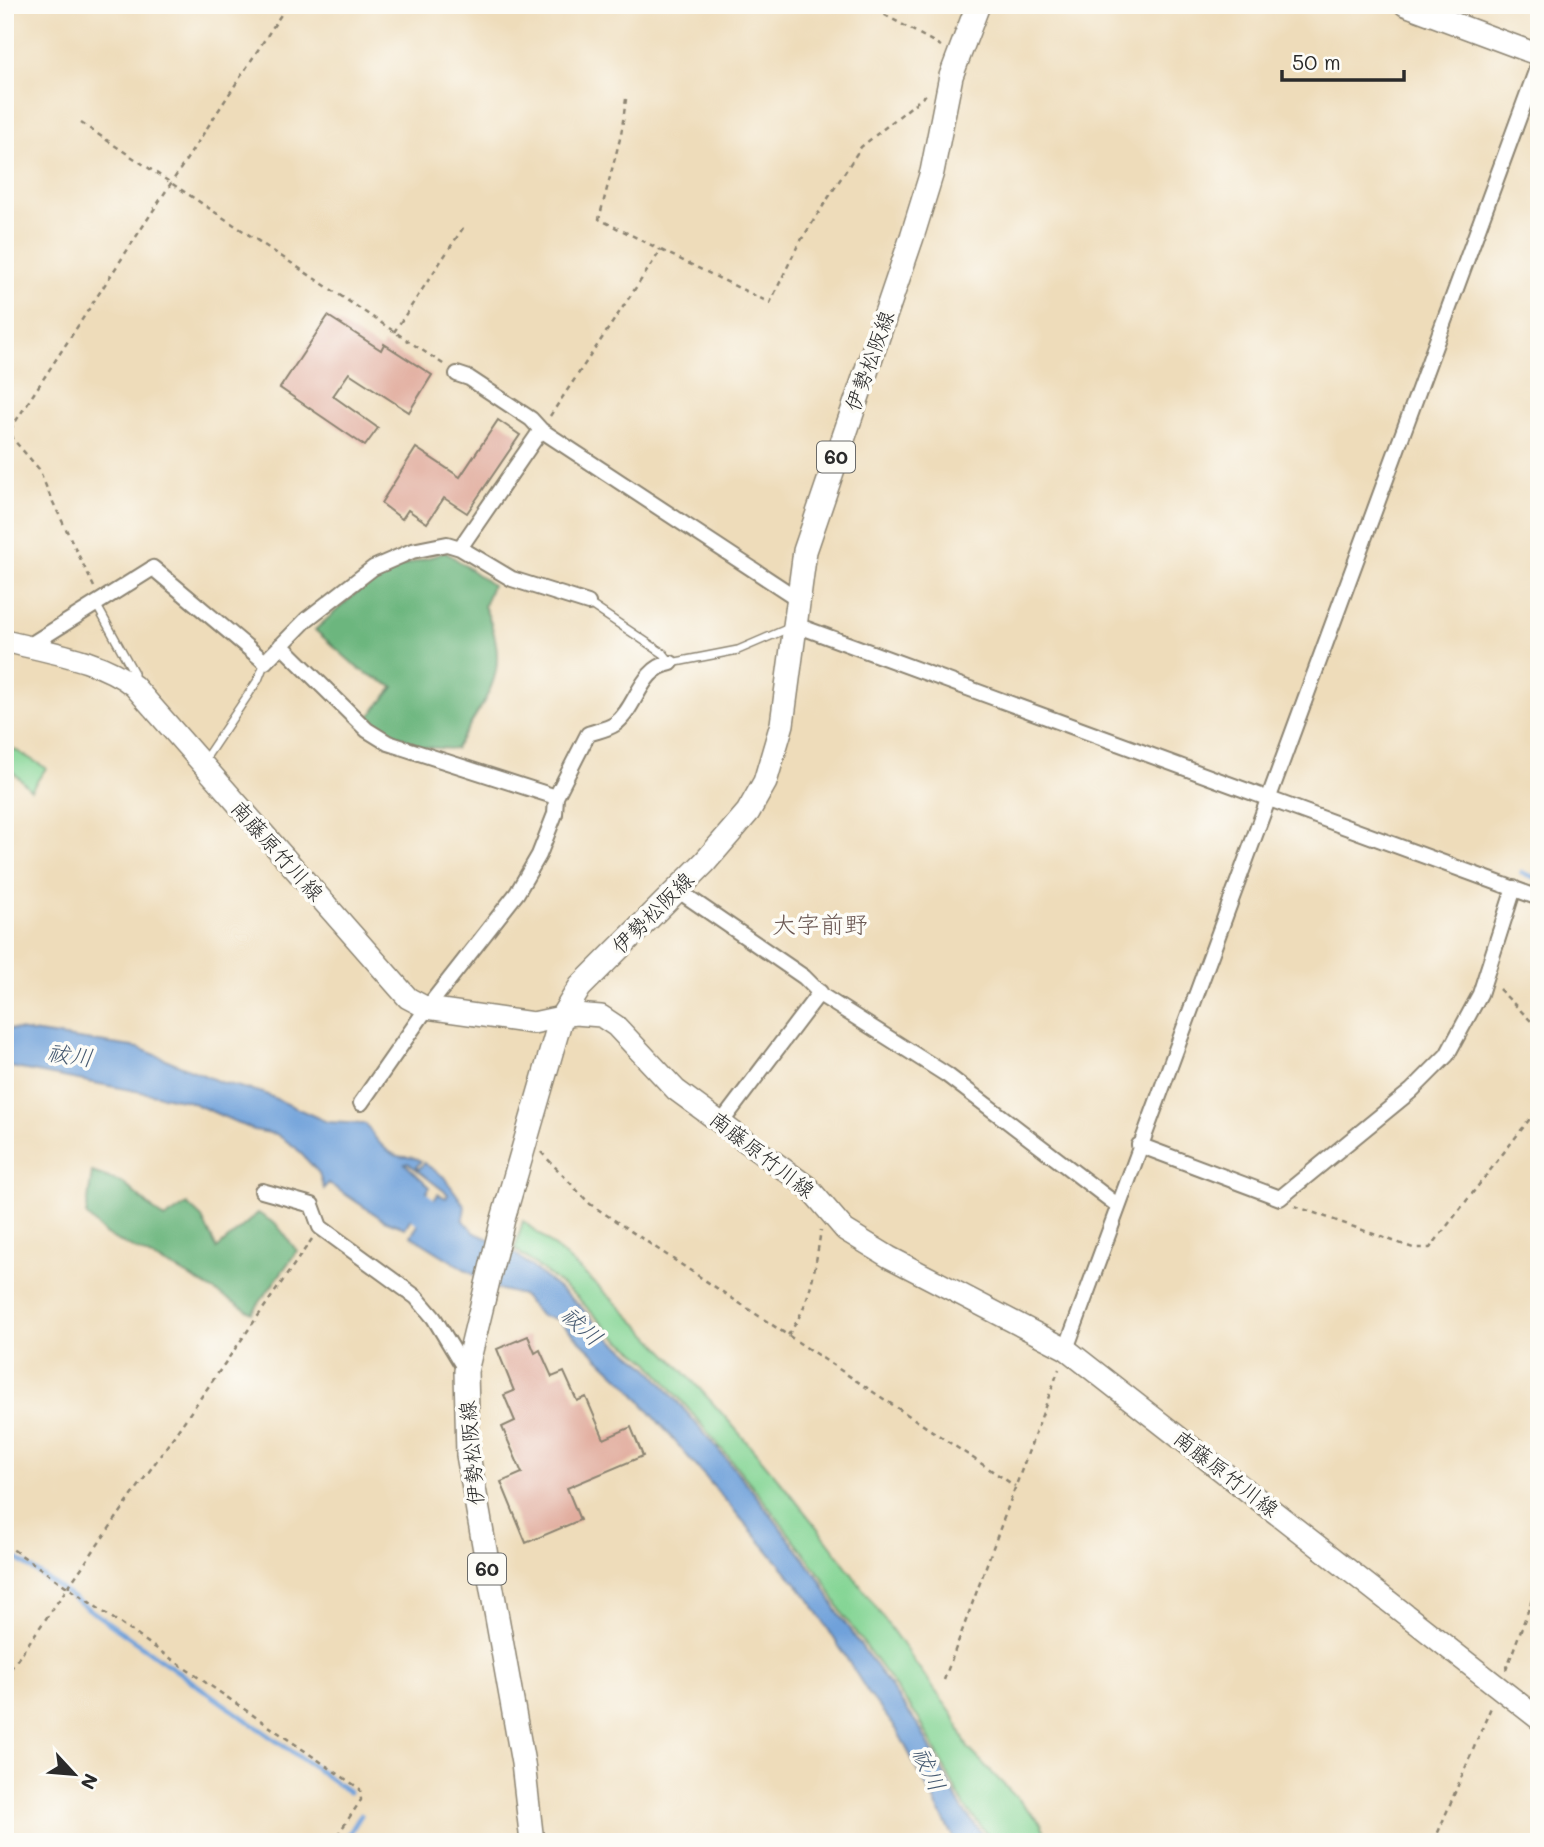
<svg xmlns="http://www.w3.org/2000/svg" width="1544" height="1847" viewBox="0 0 1544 1847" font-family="Mali,'Klee One',sans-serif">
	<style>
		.green { fill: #85d595; stroke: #588060; stroke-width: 2 }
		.forest { fill: #6cb67e; stroke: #4c7054; stroke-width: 2 }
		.water { fill: #6fa1da; stroke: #4d6682; stroke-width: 2 }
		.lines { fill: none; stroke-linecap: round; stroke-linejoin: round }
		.stream { stroke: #6fa1da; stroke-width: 5 }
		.river { stroke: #6fa1da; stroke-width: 30 }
		.building { fill: #e1ac9d }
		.lane-casing { stroke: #8c8472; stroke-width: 10 }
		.street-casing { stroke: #8c8472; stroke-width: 18 }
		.secondary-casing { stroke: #8c8472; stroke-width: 24 }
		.primary-casing { stroke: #8c8472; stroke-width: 26 }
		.path { stroke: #8c8472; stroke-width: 2.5; stroke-dasharray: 5 5; stroke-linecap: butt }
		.lane { stroke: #fff; stroke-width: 7 }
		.street { stroke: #fff; stroke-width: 14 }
		.secondary { stroke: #fff; stroke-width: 21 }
		.primary { stroke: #fff; stroke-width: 23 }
		.labels { text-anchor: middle; stroke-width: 7; stroke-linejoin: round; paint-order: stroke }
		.shield { fill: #fdfcf7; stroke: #6a6a68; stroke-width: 2 }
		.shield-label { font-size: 19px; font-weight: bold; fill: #2b2b2b }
		.street-label { font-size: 21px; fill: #2b2b2b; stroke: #fdfcf7 }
		.water-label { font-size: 23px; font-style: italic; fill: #465a71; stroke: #fdfcf7 }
		.quarter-label { font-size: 24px; fill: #6b5853; stroke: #fdfcf7 }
	</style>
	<rect width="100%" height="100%" fill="#fdfcf7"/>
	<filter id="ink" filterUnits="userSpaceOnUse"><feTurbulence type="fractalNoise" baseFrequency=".0143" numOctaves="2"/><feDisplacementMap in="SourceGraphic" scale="14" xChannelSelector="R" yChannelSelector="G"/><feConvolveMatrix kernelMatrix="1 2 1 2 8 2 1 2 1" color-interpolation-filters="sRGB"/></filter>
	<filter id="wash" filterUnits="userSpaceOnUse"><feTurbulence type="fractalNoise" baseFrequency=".00686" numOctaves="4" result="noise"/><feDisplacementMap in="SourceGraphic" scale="28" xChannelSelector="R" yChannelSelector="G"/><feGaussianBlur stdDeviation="1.57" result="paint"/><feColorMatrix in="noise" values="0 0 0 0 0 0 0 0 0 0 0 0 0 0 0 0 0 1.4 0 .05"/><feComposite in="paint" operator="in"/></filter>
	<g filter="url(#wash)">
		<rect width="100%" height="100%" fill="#eedcba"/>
		<!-- green -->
		<path class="green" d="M5 744 46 768 31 790 5 764Z
			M523 1221C637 1313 736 1423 826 1539 870 1597 910 1657 953 1715L968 1748 1041 1823 1048 1842H994L965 1807 920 1721 843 1615 823 1578 751 1484 650 1363 611 1333 577 1297 515 1249Z"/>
		<!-- forest -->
		<path class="forest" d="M446 552 492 585 484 606C514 672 488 693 455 749L420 747 367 719 394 687 360 670 315 630 377 574Z
			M92 1172 123 1183 164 1219 187 1204 202 1218 217 1249 258 1213 277 1225 297 1251 252 1313 180 1271 106 1235 86 1215Z"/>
		<!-- water -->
		<path class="water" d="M5 1028 139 1048 220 1082 263 1093 327 1122 366 1124C373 1136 383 1151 398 1156 406 1158 413 1156 421 1161L416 1167 419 1169 424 1163 444 1177 465 1206 463 1220 475 1233 507 1247 579 1305 606 1335 649 1368 748 1485 821 1581 839 1615 920 1728 962 1809 989 1842 955 1841 897 1730 869 1694 808 1597 626 1384 557 1319 541 1316 522 1295 497 1289 411 1236 438 1194 446 1198 448 1194 408 1163 405 1164 430 1187 405 1228 384 1220 328 1183 324 1189 319 1173 295 1147 276 1134 254 1130 188 1101 5 1066Z"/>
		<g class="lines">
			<!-- stream -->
			<path class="stream" d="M1522 873 1539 879
				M5 1550 349 1792
				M344 1842 361 1815"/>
			<!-- river -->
			<path class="river" d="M387 1180 457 1237"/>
		</g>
		<g id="blocks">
			<!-- building -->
			<path class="building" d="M328 316 381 350 384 344 432 375 409 412 349 373 333 396 378 428 365 446 280 388Z
				M498 420 520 435 467 513 444 498 427 523 408 510 402 519 381 503 416 448 460 477Z
				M528 1336 535 1353 540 1350 552 1377 564 1372 577 1401 586 1397 604 1439 631 1427 643 1456 567 1488 580 1520 526 1543 501 1482 522 1473 502 1427 515 1421 504 1395 514 1391 497 1349Z"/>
		</g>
	</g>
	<g filter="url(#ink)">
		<use href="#blocks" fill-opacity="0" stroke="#8c8472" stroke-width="2"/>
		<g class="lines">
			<!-- lane casing -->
			<g class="lane-casing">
				<path id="lane" d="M588 603 664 654 671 663 738 650 789 628
					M96 604 134 673V682
					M203 762 258 680 265 662"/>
			</g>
			<!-- street casing -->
			<g class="street-casing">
				<path id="street" d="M457 374 469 378 531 419 541 430 798 599
					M460 548 541 430
					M796 625 1539 898
					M281 645 367 730 388 743 556 797
					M27 647 153 568 265 662 307 619 373 568 412 551 447 544 460 548 512 579 588 603
					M676 889 804 977 824 997 947 1075 1117 1205
					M361 1103 427 1008 517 893 539 855 555 814 556 797 588 734C596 731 608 729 615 724 637 708 640 668 671 663
					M721 1123 820 992
					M1139 1145 1280 1198 1411 1091 1447 1055 1480 994 1514 888
					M262 1191 312 1205 320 1227 416 1297 434 1318 466 1371
					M1066 1349 1539 63"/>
			</g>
			<!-- secondary casing -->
			<g class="secondary-casing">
				<path id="secondary" d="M1405 5 1539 55
					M5 641C47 652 100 659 134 686L408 998 427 1008 533 1023 575 1014 601 1016 616 1026 676 1090 808 1187 845 1230 889 1257 1066 1349 1539 1719"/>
			</g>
			<!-- primary casing -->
			<g class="primary-casing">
				<path id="primary" d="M532 1842 523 1763 468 1455 466 1371 503 1219 561 1018 580 987 705 862 748 812 765 782 782 724 805 551 912 237 932 172 951 76 978 5"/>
			</g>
			<!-- path -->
			<path class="path" d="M867 5 941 46
				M626 99 621 135 599 219 661 250
				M81 123 446 366
				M394 332 465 225
				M550 416 661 250 770 303 798 245 861 147 928 93
				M94 587 50 496 39 469 12 438 10 430 284 10
				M1499 989 1539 1029
				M541 1152 590 1204 1015 1486
				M1295 1206 1413 1248H1430L1539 1107
				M788 1335C811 1304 815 1268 821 1230
				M5 1544 360 1789 361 1800 333 1842
				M1506 1670 1539 1581
				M5 1677 312 1239
				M944 1680 1059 1369
				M1434 1842 1492 1705"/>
			<!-- lane -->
			<use href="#lane" class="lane"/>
			<!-- street -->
			<use href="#street" class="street"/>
			<!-- secondary -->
			<use href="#secondary" class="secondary"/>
			<!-- primary -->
			<use href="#primary" class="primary"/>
		</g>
	</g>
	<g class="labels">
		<!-- shield labels -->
		<g class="shield">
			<rect x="817" y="441.5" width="38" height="31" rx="5"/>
			<rect x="468" y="1553.5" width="38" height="31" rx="5"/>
		</g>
		<g class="shield-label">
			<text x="836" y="464">60</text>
			<text x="487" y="1576">60</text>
		</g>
		<!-- street labels -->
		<g class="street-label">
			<text transform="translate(870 361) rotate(-70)" y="7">伊勢松阪線</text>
			<text transform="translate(277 851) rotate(48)" y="7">南藤原竹川線</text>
			<text transform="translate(653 913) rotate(-45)" y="7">伊勢松阪線</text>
			<text transform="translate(762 1155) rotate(38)" y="7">南藤原竹川線</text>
			<text transform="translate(472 1453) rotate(-95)" y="7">伊勢松阪線</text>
			<text transform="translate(1226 1474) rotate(38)" y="7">南藤原竹川線</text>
		</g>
		<!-- water labels -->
		<g class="water-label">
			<text transform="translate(70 1055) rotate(8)" y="8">祓川</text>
			<text transform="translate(582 1326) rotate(42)" y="8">祓川</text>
			<text transform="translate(929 1769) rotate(65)" y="8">祓川</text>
		</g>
		<!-- quarter labels -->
		<g class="quarter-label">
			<text x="820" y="933">大字前野</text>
		</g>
	</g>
	<!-- margin -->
	<rect width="1544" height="1847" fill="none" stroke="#fdfcf7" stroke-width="28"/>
	<!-- north arrow -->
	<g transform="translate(74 1774) rotate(116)" stroke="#fdfcf7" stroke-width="5" paint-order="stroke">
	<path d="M0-5L12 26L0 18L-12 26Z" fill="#2b2b2b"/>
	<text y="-10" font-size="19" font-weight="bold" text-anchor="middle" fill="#2b2b2b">N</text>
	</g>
	<!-- scale -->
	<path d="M1282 70v10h122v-10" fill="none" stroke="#2b2b2b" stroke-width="3.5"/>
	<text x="1292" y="70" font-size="21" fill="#2b2b2b" stroke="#fdfcf7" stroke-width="5" paint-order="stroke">50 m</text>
</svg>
